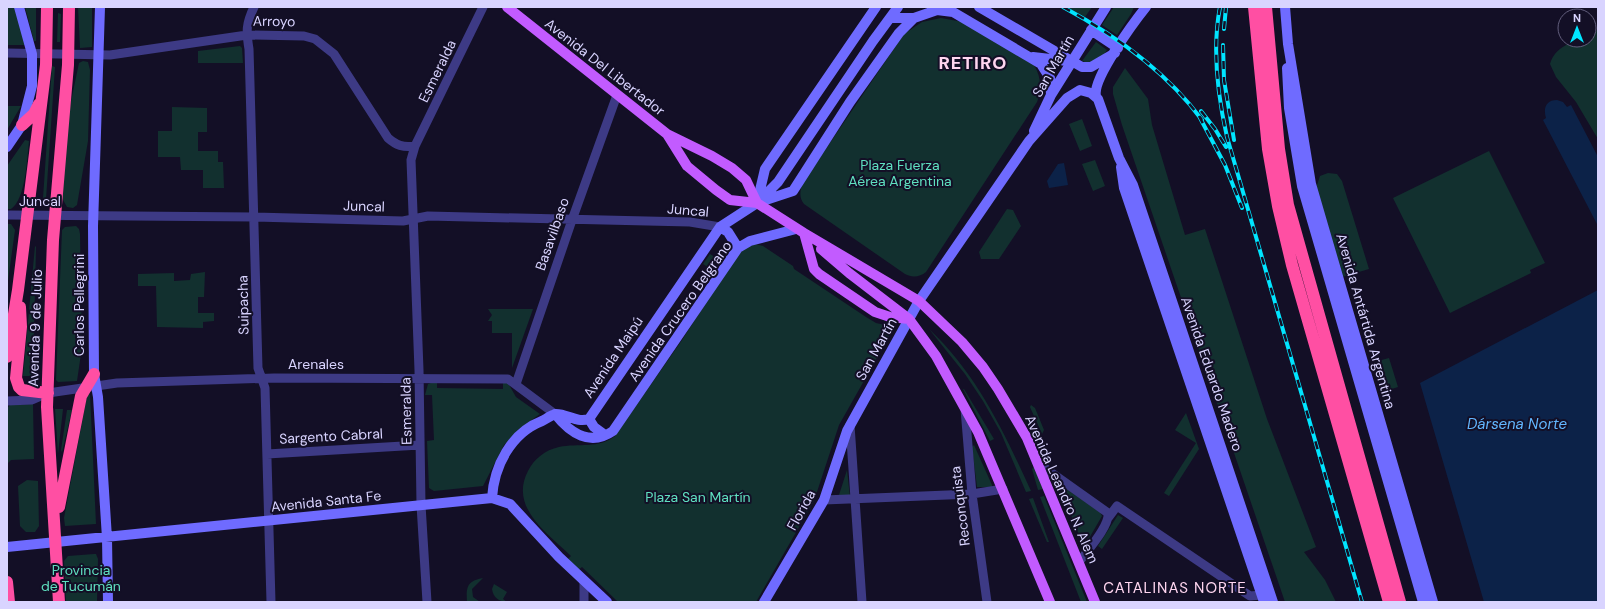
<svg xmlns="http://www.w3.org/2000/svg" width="1605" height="609" viewBox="0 0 1605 609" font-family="'DM Sans',sans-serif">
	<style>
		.green { fill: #12302f }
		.water { fill: #0c2248 }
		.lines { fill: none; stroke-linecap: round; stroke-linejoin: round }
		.street { stroke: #3d3a85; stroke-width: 9 }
		.secondary { stroke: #6f6bff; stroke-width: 10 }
		.primary { stroke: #c25bff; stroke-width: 10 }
		.highway { stroke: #ff4fa3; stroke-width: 12 }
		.rail-casing { stroke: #00e5ff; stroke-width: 4 }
		.rail { stroke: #130f26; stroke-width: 2.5; stroke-dasharray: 8; stroke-linecap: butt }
		.labels { text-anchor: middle; stroke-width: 4; stroke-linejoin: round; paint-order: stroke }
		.street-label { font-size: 14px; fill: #d9d4ff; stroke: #130f26 }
		.park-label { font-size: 14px; fill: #5fe0c0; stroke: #130f26 }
		.water-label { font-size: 15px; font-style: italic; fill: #62b6ff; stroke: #130f26 }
		.neighbourhood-label { font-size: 15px; letter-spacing: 1px; fill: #ffd6f0; stroke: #130f26 }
		.district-label { font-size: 18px; font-weight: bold; letter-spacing: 1px; fill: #ffd6f0; stroke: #130f26 }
	</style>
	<rect width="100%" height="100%" fill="#130f26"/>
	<!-- green -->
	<path class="green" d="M7 7H16L27 45H7Z
		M25 7H36V41H34Z
		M78 7H92V47L80 48Z
		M1067 7H1092L1085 17Z
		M1114 7H1134L1131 14 1117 35 1102 25Z
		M58 13 61 14 60 42H57Z
		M941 18 963 22 1034 65C1041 76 1042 90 1037 102L926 272C920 277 912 278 905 274L804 204C799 198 800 192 802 184L904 34 922 22Z
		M1598 30V139L1576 102 1556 77 1550 64C1555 47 1572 40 1589 40V34Z
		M1096 42 1107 50 1101 59 1088 63 1082 61Z
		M240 46 242 48 243 63H198V51Z
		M83 61 88 62 90 70 88 141 77 205 73 208 67 207 62 198 69 111 79 63Z
		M52 66 55 67 46 199 43 198Z
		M1125 68 1148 99 1152 125 1185 235 1205 229 1267 419 1316 547 1304 552 1325 580 1336 602H1285L1122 125 1113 94V87Z
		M7 106H21L7 130Z
		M172 107 207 108V132H198V151H218V162H223L224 188H203V170H181L180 157H158V131H172Z
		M1082 119 1092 146 1080 151 1069 124Z
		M25 140 29 141C27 158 26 199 11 209H7V166Z
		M1489 151 1545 263 1530 270 1531 273 1450 313 1393 198Z
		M1095 160 1105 186 1093 191 1082 164Z
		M1328 173 1337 174 1342 181 1369 269 1342 277 1316 188 1320 176Z
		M1007 209 1013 210 1021 226 999 259H981L979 252Z
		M7 224H11L15 230 7 288Z
		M76 226 79 229 80 234 82 347 77 381 58 382 56 380 62 230 65 227Z
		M755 244 763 246 793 266 794 269 866 317 876 323 889 326 891 333 839 425 814 501 756 602H618L582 567 577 571 567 560 571 556C547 533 509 507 528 471 534 459 545 450 559 447 578 443 599 449 615 436L682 340 740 250Z
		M35 246 36 247 33 376H23Z
		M710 254 718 259 711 269 703 264Z
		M205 272 204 297H198V313H214V321L203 322V328L157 327 156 286H138V274L174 273V281L190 280 191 274Z
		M488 309H533L512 368V333H492V321H488L492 315Z
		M929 329C977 374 1004 432 1031 491L1026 492 1001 433 983 401 965 374Z
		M1389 358 1398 387 1382 392 1374 362Z
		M437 381V388L503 389V382L508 383 516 397 540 414 519 429 504 445 483 486 434 491 429 488 427 441 434 440 432 395H425L428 384Z
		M963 389H964L994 439 990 441Z
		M90 394 96 524 65 526 64 518 87 396Z
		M33 404 34 459 11 460 8 463 7 408 10 405Z
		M1031 405 1035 408 1044 430 1042 434 1030 407Z
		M55 409H63L58 454Z
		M67 410H72L62 452 61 450Z
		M1186 413 1199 449 1169 496 1164 493 1196 443 1175 430Z
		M974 445 992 485V487H977L972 447Z
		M1034 467 1043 489 1038 490 1032 469Z
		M847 470 850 497 839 496V495Z
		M27 480 38 481 39 526 35 532H26L20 526 18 486Z
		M1058 483 1100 512 1102 516 1084 547Z
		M1044 496 1087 602H1081L1040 497Z
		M1033 498 1049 542H1047L1029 499Z
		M1118 515 1123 518 1102 549 1098 546Z
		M94 554H96L98 559 97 602H66L64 561 68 556Z
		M483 578 472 589 473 597 480 602H467C466 587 467 581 483 578Z
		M494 584 507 592 503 599 507 602C499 602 493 597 492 589Z"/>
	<!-- water -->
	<path class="water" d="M1557 100 1563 102 1567 107 1571 105 1598 157V226L1543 120 1546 118C1543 108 1546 100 1557 100Z
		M1064 163 1068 185 1049 188 1047 181 1058 164Z
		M1598 290V602H1484L1420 383Z"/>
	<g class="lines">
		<!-- street -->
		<path class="street" d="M254 7C246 24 246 31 249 49L258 368 265 388 271 602
			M7 53 110 55 247 35 304 36 315 39 334 54 388 138C396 145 403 148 415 146
			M7 215 255 217 403 221 428 216 690 222 720 227
			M516 384 572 220 617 95
			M7 401 32 400 48 393 117 383 274 378 508 379 555 414
			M965 409 972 494 987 602
			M850 425 862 602
			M267 454 420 445
			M1039 464 1108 513C1110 526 1087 551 1079 562
			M824 500 972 494 1003 489
			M1108 518 1117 506 1250 596 1262 595
			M584 581V602
			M427 602 421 505 419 370 411 160 415 146 483 7"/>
		<!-- secondary -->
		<path class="secondary" d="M100 7 93 226 94 374 98 397 107 538 108 602
			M979 7 1082 67H1091L1115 53
			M1285 7 1288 44 1311 184 1433 602
			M890 18H914L937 10 953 12 1041 64 1050 78 1051 95
			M1091 30 1118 48
			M1033 57 1067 61
			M1287 68 1289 108 1302 186 1423 602
			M1096 96C1092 79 1134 22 1146 7
			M1034 131 1051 95 1106 7
			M7 147 22 125 32 86V54L19 7
			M1121 167 1124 188 1264 602
			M758 202 778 182 873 41 898 7
			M757 203 765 169 876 7
			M720 227 728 232 738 248
			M555 414C570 433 590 447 613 431L738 248 750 241 796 229
			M589 419 594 427 605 435
			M492 498C494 466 511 433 542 421 546 419 551 415 556 414 568 414 576 423 589 419L720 227 757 203 793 191 850 102 899 33 914 18
			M7 547 492 498 510 504 559 557 607 602
			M764 602 824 500 847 431 919 301 1029 141 1067 98 1080 90 1091 93 1098 99 1119 158 1133 185 1273 602"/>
		<!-- primary -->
		<path class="primary" d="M507 7 667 134 712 156 732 168 746 180 757 203
			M667 134 687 166 716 190 730 200 757 203 804 233 919 301 962 342 983 367 998 389 1027 438 1095 602
			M804 233 814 269 819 274 875 312 890 317 909 319
			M821 249 849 273 909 319 936 356 978 432 1050 602"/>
		<!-- highway -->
		<path class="highway" d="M1254 7 1268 149 1278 206 1292 265 1389 602
			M1266 7 1279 149 1288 205 1400 602
			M22 125 34 114 39 104
			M20 307 21 327 16 378 19 387 22 390 48 393
			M7 357 18 290 46 65 47 7
			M59 507 81 396 94 374
			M7 582 9 602
			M59 602 47 407 53 240 68 65 69 7"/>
		<!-- rail casing -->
		<g class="rail-casing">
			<path id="rail" d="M1063 7C1115 35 1166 71 1202 120
				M1220 7C1212 48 1218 97 1227 137L1362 602
				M1224 29 1226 7
				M1223 45 1224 80 1234 140
				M1201 111 1215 129 1226 147
				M1199 116 1225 165 1242 208"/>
		</g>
		<!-- rail -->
		<use href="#rail" class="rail"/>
	</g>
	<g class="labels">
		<!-- street labels -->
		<g class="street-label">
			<text transform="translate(274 21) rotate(1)" y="5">Arroyo</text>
			<text transform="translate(1053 66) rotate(-60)" y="5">San Martín</text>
			<text transform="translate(605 67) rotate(38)" y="5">Avenida Del Libertador</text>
			<text transform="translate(437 71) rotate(-64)" y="5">Esmeralda</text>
			<text x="40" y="206">Juncal</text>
			<text transform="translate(364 206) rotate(2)" y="5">Juncal</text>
			<text transform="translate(688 210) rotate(5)" y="5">Juncal</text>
			<text transform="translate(552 234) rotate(-71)" y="5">Basavilbaso</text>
			<text transform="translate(79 305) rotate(-90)" y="5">Carlos Pellegrini</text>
			<text transform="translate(243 305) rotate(-91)" y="5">Suipacha</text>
			<text transform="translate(680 311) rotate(-55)" y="5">Avenida Crucero Belgrano</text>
			<text transform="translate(1366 321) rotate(74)" y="5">Avenida Antártida Argentina</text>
			<text transform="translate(35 328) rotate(-88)" y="5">Avenida 9 de Julio</text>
			<text transform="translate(876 349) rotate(-61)" y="5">San Martín</text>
			<text transform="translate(613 357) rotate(-56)" y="5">Avenida Maipú</text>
			<text x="316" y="369">Arenales</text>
			<text transform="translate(1212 374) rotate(71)" y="5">Avenida Eduardo Madero</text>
			<text transform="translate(406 411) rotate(-91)" y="5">Esmeralda</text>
			<text transform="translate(331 436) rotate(-3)" y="5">Sargento Cabral</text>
			<text transform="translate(1062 489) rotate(66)" y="5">Avenida Leandro N. Alem</text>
			<text transform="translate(326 501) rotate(-6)" y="5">Avenida Santa Fe</text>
			<text transform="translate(960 506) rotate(-97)" y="5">Reconquista</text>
			<text transform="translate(801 510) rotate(-61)" y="5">Florida</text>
		</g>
		<!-- park labels -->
		<g class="park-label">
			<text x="900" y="170">Plaza Fuerza<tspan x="900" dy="16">Aérea Argentina</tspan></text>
			<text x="698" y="502">Plaza San Martín</text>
			<text x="81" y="575">Provincia<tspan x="81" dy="16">de Tucumán</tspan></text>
		</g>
		<!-- water labels -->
		<g class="water-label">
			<text x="1517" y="429">Dársena Norte</text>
		</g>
		<!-- neighbourhood labels -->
		<g class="neighbourhood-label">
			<text x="1175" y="593">CATALINAS NORTE</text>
		</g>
		<!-- district labels -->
		<g class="district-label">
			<text x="973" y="69">RETIRO</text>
		</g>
	</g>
	<!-- border -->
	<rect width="1605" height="609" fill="none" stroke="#d9d4ff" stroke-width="16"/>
	<!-- north arrow -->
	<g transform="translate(1577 28)"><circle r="19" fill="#130f26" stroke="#625e7d"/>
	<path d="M0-3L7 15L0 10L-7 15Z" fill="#00e5ff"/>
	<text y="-6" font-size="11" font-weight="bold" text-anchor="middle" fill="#d9d4ff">N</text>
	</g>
</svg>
